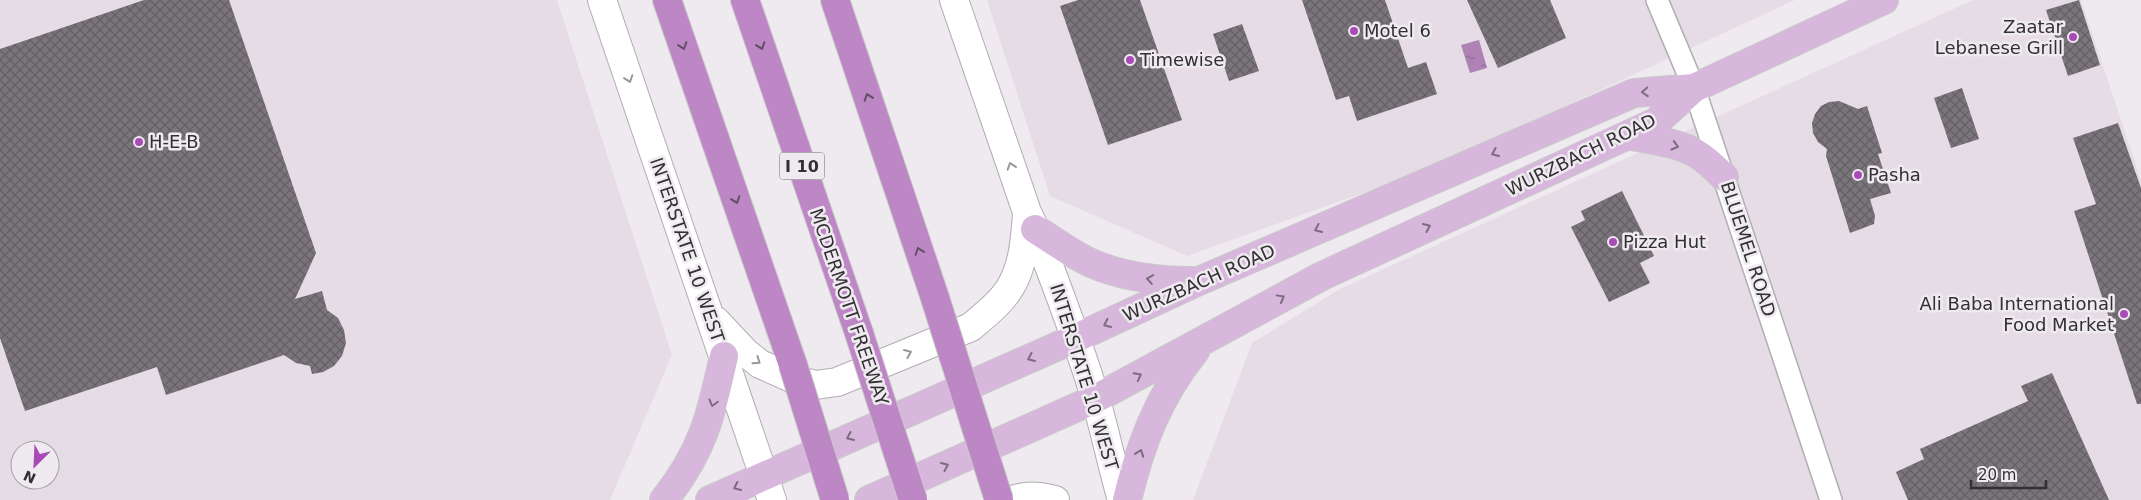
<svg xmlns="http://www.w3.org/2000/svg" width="2141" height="500" viewBox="0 0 2141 500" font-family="'DejaVu Sans',sans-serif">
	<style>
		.built { fill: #e5dce6; fill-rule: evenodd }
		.water { fill: url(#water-ripples) }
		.building { fill: url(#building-cross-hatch) }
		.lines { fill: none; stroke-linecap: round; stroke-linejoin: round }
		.street-casing { stroke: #b1adb2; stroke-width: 24 }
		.secondary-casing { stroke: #b1adb2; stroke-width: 30 }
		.primary-casing { stroke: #cac9ca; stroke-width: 30 }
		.highway-casing { stroke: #cac9ca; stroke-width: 30 }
		.street { stroke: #fff; stroke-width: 21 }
		.secondary { stroke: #fff; stroke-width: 28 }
		.primary { stroke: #d7b7dc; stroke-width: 28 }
		.highway { stroke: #bc87c4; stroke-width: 28 }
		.highway-bridge-casing { stroke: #cac9ca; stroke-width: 30; stroke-linecap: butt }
		.highway-bridge { stroke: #bc87c4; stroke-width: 28 }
		.oneway { stroke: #624e65 }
		.oneway2 { stroke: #989898 }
		.oneway3 { stroke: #7c6d7e }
		.poi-dot { fill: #a84bb6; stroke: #efeaf0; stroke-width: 2 }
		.labels { text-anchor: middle; stroke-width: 5; stroke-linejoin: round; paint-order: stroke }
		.shield { fill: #efeaf0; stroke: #6b686b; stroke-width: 1 }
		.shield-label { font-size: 16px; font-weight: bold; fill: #323032 }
		.poi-label { font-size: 18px; fill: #323032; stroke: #efeaf0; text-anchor: start }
		.street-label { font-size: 18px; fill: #323032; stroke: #efeaf0 }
	</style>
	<defs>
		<pattern id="water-ripples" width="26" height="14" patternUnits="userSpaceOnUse" patternTransform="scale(1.25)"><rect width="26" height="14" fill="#af81b5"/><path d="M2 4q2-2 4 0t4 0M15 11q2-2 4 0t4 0" fill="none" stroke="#8f6a94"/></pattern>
		<pattern id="building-cross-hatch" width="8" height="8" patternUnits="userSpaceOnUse" patternTransform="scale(1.25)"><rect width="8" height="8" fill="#79757a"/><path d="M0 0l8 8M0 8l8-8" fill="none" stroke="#646065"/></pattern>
	</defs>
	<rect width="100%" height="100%" fill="#efeaf0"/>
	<!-- built -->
	<path class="built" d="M0 0H557L672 355 610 500H0ZM20 450H50V480H20Z
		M987 0H1795L1427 170 1187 256 1050 196Z
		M1973 0H2081L2141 180V500H1193L1252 343 1340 289Z"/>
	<!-- water -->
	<path class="water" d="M1479 40 1487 68 1470 73 1461 45Z"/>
	<!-- building -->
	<path class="building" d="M144 0H229L316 253 295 299 322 291 327 310 338 318 344 330 346 343 342 356 334 366 323 372 312 374 310 366 296 363 284 355 166 395 157 367 25 411 0 338V49Z
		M1078 0H1140L1182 120 1108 145 1060 6Z
		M1302 0H1385L1408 68 1426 62 1437 94 1357 121 1349 96 1336 100Z
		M1467 0H1550L1566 38 1498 68Z
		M2079 0 2100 65 2068 76 2046 10Z
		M1242 24 1259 71 1229 81 1213 34Z
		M1962 88 1979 139 1951 148 1934 98Z
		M1839 101 1858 109 1867 106 1882 153 1878 154 1891 193 1870 199 1875 216 1874 224 1850 233 1826 156 1827 149 1818 142 1813 133 1812 123 1815 114 1821 106 1829 102Z
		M2118 123 2141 188V404H2137L2074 211 2096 204 2073 138Z
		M1622 191 1654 256 1640 263 1650 283 1609 302 1571 227 1585 220 1581 211Z
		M2052 373 2109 500H1908L1896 472 1924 459 1920 449 2028 401 2021 386Z"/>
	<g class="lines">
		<!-- street casing -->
		<g class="street-casing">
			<path id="street" d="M1657 0 1694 88 1831 500"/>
		</g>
		<!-- secondary casing -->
		<g class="secondary-casing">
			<path id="secondary" d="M602 0 772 500
				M954 0 1027 212 1035 229C1056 285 1078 340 1095 397 1105 431 1112 466 1122 500
				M716 321 746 353 760 364 796 380 816 385 837 382 971 327C985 315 1002 302 1011 286 1024 264 1025 237 1027 214
				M1013 500C1025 495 1043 496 1055 500"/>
		</g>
		<!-- primary casing -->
		<g class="primary-casing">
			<path id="primary" d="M1628 135C1650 140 1677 142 1697 154 1707 160 1715 168 1724 177
				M1035 229C1053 240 1071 254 1091 263 1123 277 1158 281 1192 281
				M664 500C703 451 711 416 724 356
				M710 500 1076 338 1199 281 1634 93 1694 88
				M869 500 1095 399 1322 276 1656 122 1694 88 1884 0
				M1127 500C1141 443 1158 397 1195 351"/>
		</g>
		<!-- highway casing -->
		<g class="highway-casing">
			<path id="highway" d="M667 0 793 365
				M745 0 859 333
				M835 0 935 298"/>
		</g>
		<!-- street -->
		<use href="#street" class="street"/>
		<!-- secondary -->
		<use href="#secondary" class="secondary"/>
		<!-- primary -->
		<use href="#primary" class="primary"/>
		<!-- highway -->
		<use href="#highway" class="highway"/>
		<!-- highway-bridge casing -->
		<g class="highway-bridge-casing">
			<path id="highway-bridge" d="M935 298 999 500
				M859 333 913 500
				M793 365 835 500"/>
		</g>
		<!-- highway-bridge -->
		<use href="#highway-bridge" class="highway-bridge"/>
	</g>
	<!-- one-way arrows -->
	<defs><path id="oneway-chevron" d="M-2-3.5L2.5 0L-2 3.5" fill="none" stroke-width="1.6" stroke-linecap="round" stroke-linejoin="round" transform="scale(1.25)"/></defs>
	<g class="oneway">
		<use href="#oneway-chevron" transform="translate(683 46) rotate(71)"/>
		<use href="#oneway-chevron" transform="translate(761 46) rotate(71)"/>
		<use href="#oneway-chevron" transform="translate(868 97) rotate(-109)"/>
		<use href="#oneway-chevron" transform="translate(736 200) rotate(71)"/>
		<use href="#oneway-chevron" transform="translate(919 251) rotate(-109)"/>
	</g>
	<g class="oneway2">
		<use href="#oneway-chevron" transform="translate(629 79) rotate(71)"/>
		<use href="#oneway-chevron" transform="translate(1011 166) rotate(-109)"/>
		<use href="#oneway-chevron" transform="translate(908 353) rotate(-23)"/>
		<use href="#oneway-chevron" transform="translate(757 361) rotate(35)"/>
	</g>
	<g class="oneway3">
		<use href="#oneway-chevron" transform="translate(1645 92) rotate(176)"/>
		<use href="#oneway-chevron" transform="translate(1675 146) rotate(16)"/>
		<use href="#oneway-chevron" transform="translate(1495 153) rotate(157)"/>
		<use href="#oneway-chevron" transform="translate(1427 227) rotate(-24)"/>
		<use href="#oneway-chevron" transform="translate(1318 229) rotate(156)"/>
		<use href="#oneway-chevron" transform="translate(1150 279) rotate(-171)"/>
		<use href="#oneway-chevron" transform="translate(1281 298) rotate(-29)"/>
		<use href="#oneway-chevron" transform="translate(1107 324) rotate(155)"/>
		<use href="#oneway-chevron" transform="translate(1031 358) rotate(156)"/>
		<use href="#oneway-chevron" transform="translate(1138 376) rotate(-28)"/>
		<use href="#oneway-chevron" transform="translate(713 403) rotate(105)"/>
		<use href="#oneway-chevron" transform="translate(850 437) rotate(156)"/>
		<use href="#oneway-chevron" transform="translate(1140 453) rotate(-70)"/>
		<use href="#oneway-chevron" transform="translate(945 466) rotate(-24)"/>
		<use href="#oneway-chevron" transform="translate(737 487) rotate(155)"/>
	</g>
	<!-- markers -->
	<g class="poi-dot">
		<circle cx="1354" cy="31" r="5"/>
		<circle cx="2073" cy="37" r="5"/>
		<circle cx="1130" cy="60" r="5"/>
		<circle cx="139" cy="142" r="5"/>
		<circle cx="1858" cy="175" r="5"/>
		<circle cx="1613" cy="242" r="5"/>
		<circle cx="2124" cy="314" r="5"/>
	</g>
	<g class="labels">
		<!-- shield labels -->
		<rect class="shield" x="779.5" y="152.5" width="45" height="27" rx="4"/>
		<g class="shield-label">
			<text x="802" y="172">I 10</text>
		</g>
		<!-- poi labels -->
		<g class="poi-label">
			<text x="2063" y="33" text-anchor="end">Zaatar<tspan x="2063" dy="21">Lebanese Grill</tspan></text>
			<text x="1364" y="37">Motel 6</text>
			<text x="1140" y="66">Timewise</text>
			<text x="149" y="148">H-E-B</text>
			<text x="1868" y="181">Pasha</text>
			<text x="1623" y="248">Pizza Hut</text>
			<text x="2114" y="310" text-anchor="end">Ali Baba International<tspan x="2114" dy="21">Food Market</tspan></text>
		</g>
		<!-- street labels -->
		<g class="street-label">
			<text transform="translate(1581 155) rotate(-26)" y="6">WURZBACH ROAD</text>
			<text transform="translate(1748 249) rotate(72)" y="6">BLUEMEL ROAD</text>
			<text transform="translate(687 250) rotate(71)" y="6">INTERSTATE 10 WEST</text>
			<text transform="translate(1199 283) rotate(-24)" y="6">WURZBACH ROAD</text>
			<text transform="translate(849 307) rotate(71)" y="6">MCDERMOTT FREEWAY</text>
			<text transform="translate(1084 377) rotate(73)" y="6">INTERSTATE 10 WEST</text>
		</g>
	</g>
	<!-- north arrow -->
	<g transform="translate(35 465) rotate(204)"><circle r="24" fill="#efeaf0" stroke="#a3a0a4"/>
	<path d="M0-4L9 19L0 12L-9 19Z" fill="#a84bb6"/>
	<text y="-8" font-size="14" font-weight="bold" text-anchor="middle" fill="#323032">N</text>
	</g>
	<!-- scale -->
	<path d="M1971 480v8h75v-8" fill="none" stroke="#323032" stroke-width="2.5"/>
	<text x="1978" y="480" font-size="15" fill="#323032" stroke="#efeaf0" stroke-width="4" paint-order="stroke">20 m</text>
</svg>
